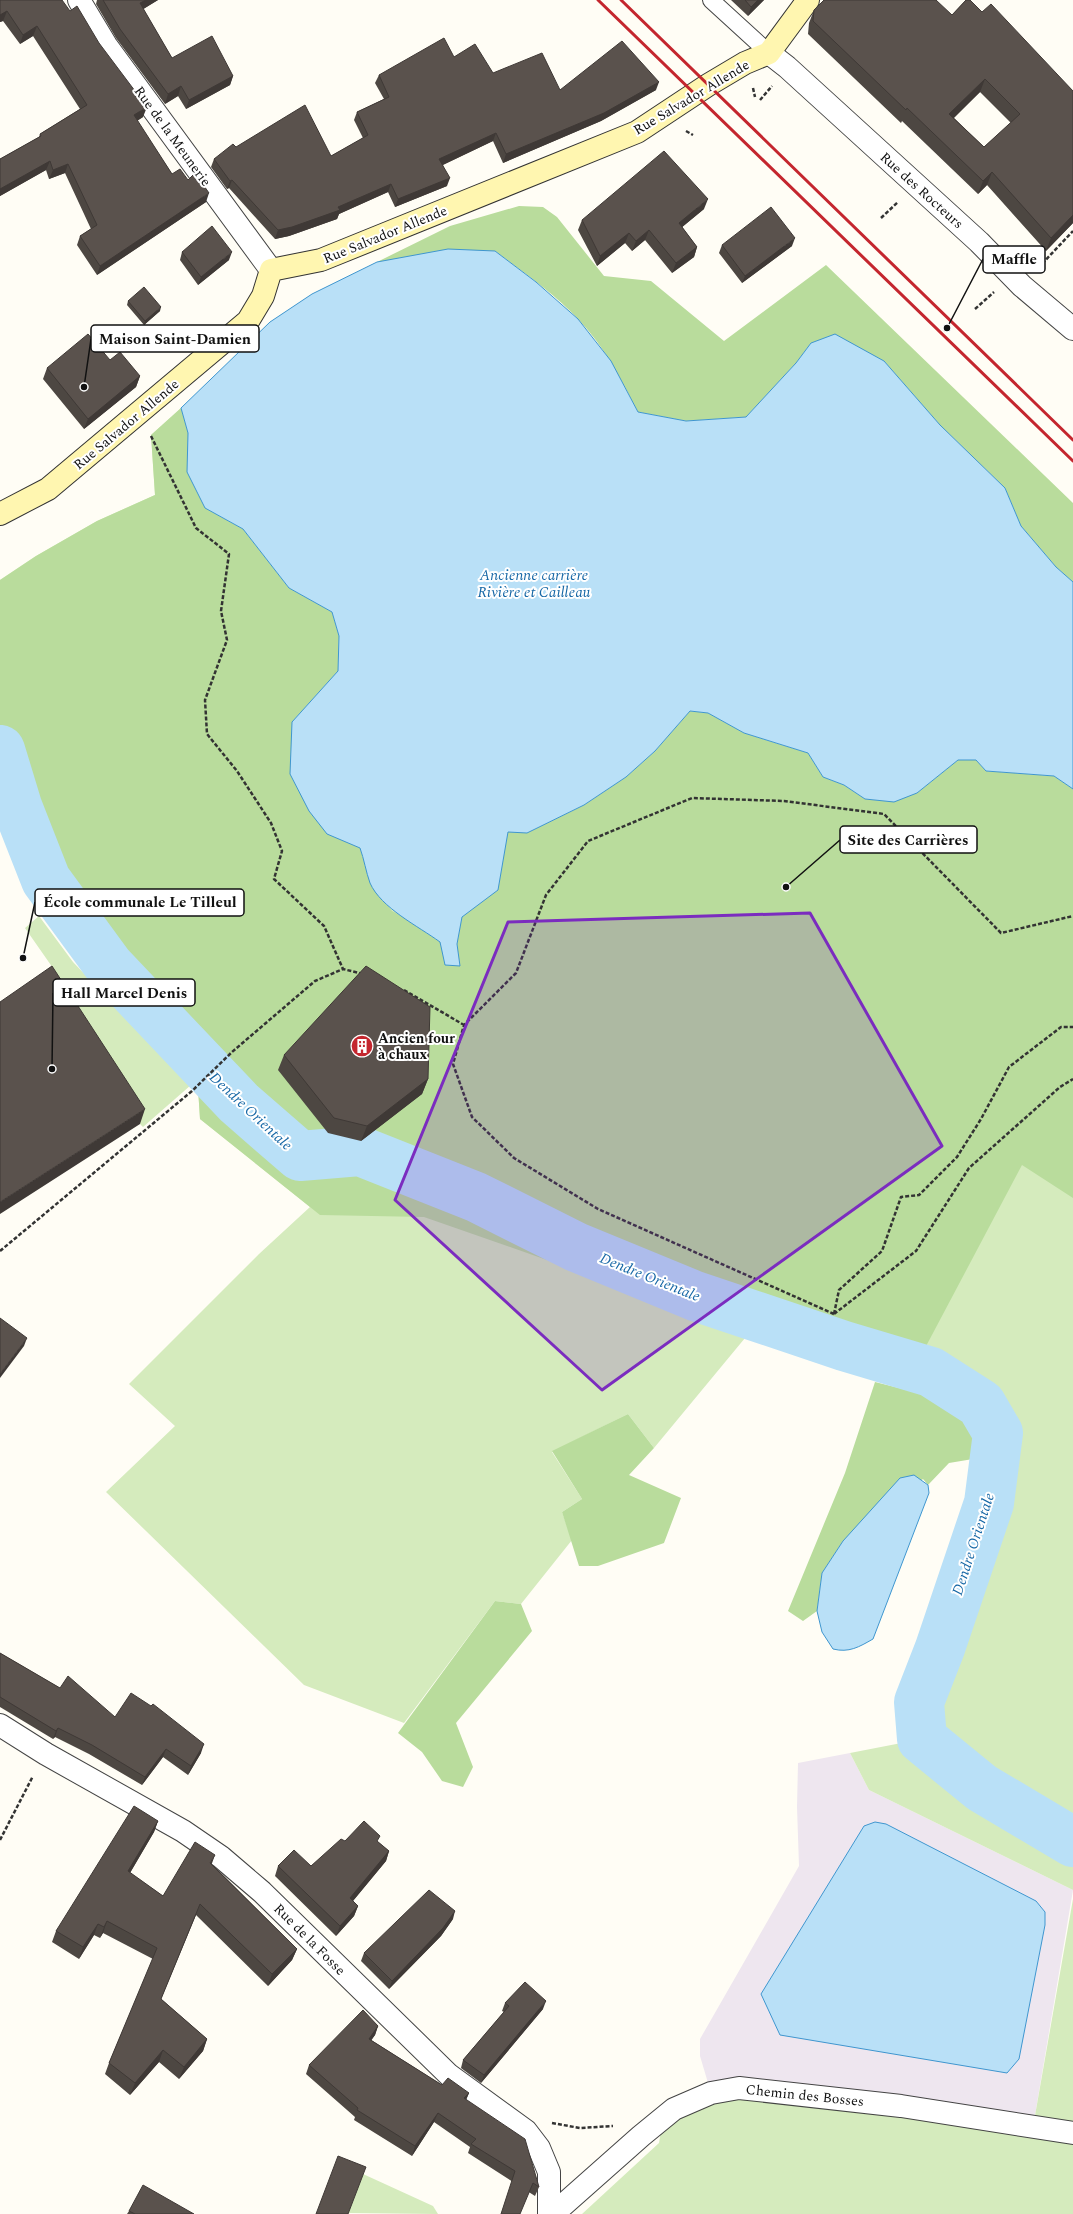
<svg xmlns="http://www.w3.org/2000/svg" width="1073" height="2214" viewBox="0 0 1073 2214" font-family="Spectral,serif">
	<style>
		.industrial { fill: #eee6ef }
		.green { fill: #d5ebbd }
		.forest { fill: #b9dc9c }
		.water { fill: #b9e0f7; stroke: #3f96cf }
		.lines { fill: none; stroke-linecap: round; stroke-linejoin: round }
		.river { stroke: #b9e0f7; stroke-width: 50 }
		.lane-casing { stroke: #444; stroke-width: 18 }
		.street-casing { stroke: #444; stroke-width: 24 }
		.secondary-casing { stroke: #333; stroke-width: 24 }
		.path { stroke: #333; stroke-width: 2.5; stroke-dasharray: 4 2; stroke-linecap: butt }
		.lane { stroke: #fff; stroke-width: 16 }
		.street { stroke: #fff; stroke-width: 22 }
		.secondary { stroke: #fff6b0; stroke-width: 22 }
		.rail { stroke: #c4262e; stroke-width: 3 }
		.wall { fill: #4d4742; fill-rule: evenodd }
		.shaded-wall { fill: #3f3936 }
		.building { fill: #5a524d; stroke: #3f3936; fill-rule: evenodd }
		.marked { fill: #7b2cbf; fill-opacity: 0.2; stroke: #7b2cbf; stroke-width: 3; stroke-linejoin: round }
		.labels { text-anchor: middle; stroke-width: 4; stroke-linejoin: round; paint-order: stroke }
		.street-label { font-size: 14px; fill: #111; stroke: #fff }
		.poi-label { font-size: 14px; font-weight: bold; fill: #111; stroke: #fff; text-anchor: start }
		.water-label { font-size: 15px; font-style: italic; fill: #1768a6; stroke: #fff }
		.leader { fill: none; stroke: #111; stroke-width: 1.5 }
		.callout-dot { fill: #111; stroke: #fff; stroke-width: 1.5 }
		.callout { fill: #fff; stroke: #111; stroke-width: 1.5 }
		.callout-label { font-size: 15px; text-anchor: middle; font-weight: bold; fill: #111 }
	</style>
	<rect width="100%" height="100%" fill="#fffdf5"/>
	<!-- industrial -->
	<path class="industrial" d="M850 1753 869 1790 1073 1890 1033 2127 711 2093 700 2056V2039L799 1866 797 1807 798 1763Z"/>
	<!-- green -->
	<path class="green" d="M181 408 188 433 292 722 508 831 1073 789V1890L869 1790 850 1753 922 1739 919 1702 940 1648 989 1503 998 1433 981 1404 931 1372 844 1346 695 1296 576 1247 547 1259 745 1338 654 1448 628 1414 552 1452 582 1499 562 1512 572 1540 521 1604 495 1601 404 1723 304 1685 106 1492 175 1426 129 1384 259 1254 310 1207 200 1119 196 1057 109 966 46 880 17 806 0 750V580L36 556 97 521 155 495 151 435Z
		M39 916 73 962 191 1085 143 1127 140 1124 55 971 25 928Z
		M1073 1899V2214H582L659 2143 663 2118 711 2093 1033 2127Z
		M363 2174 433 2206 438 2214 348 2213Z"/>
	<!-- forest -->
	<path class="forest" d="M519 206 543 207 557 217 604 276 651 281 724 341 826 265 1073 503V582L1056 567 1021 526 1005 488 940 425 884 361 811 343 796 363 746 417 686 421 638 412C621 379 604 346 578 319 554 293 523 272 495 251L377 262 450 226Z
		M181 408 188 433 187 472 205 508 243 529 289 588 332 612 339 636 338 671 292 722 327 833 360 848 371 884 392 911 413 922 440 942 460 966 457 944 462 917 498 890 508 831 527 833 584 805 626 777 655 751 690 711 708 713 744 733 808 753 823 777 844 785 865 799 894 801 917 793 958 760H976L986 771 1054 776 1073 789V1198L1022 1165 915 1367 844 1346 695 1296 576 1247 547 1260 424 1217 320 1215 200 1119 196 1057 109 966 46 880 17 806 0 750V580L36 556 97 521 155 495 151 435Z
		M875 1382 935 1397 978 1418 987 1449 973 1459 949 1463 928 1485 923 1479 843 1541 822 1573 817 1611 803 1621 788 1611 845 1473Z
		M628 1414 654 1448 629 1475 681 1498 664 1543 598 1566H579L562 1512 582 1499 552 1451Z
		M495 1601 521 1604 532 1631 456 1723 473 1767 463 1787 442 1781 422 1752 398 1733Z"/>
	<!-- water -->
	<path class="water" d="M448 249 495 251 536 282 578 319 611 361 638 412 686 421 746 417 796 363 811 343 835 334 884 361 940 425 1005 488 1021 526 1056 567 1073 582V789L1054 776 986 771 976 760H958L917 793 894 802 865 799 844 785 823 777 808 753 744 733 708 713 690 711 655 751 626 777 584 805 527 833 508 832 498 890 462 917 457 944 460 966 445 965 440 942C418 926 381 908 370 883 366 872 364 859 360 848L327 834 309 811 290 774 292 722 338 671 339 636 332 612 289 588 243 529 205 508 187 472 188 433 181 408 270 322 312 294 377 262Z
		M914 1475 928 1485 929 1493 873 1639C859 1647 849 1653 833 1649L822 1632 817 1611 822 1573 843 1541 900 1478Z
		M875 1822 886 1824 1036 1901 1045 1912V1925L1019 2059 1007 2073 780 2035 761 1994 864 1826Z"/>
	<g class="lines">
		<!-- river -->
		<path class="river" d="M0 750 17 806 46 880 109 966 239 1103 300 1156 360 1151 476 1197 576 1247 695 1296 844 1346 931 1372 981 1404 998 1433 989 1503 940 1648 919 1702 922 1739 982 1788 1073 1842"/>
		<!-- lane casing -->
		<g class="lane-casing">
			<path id="lane" d="M711 0 769 53"/>
		</g>
		<!-- street casing -->
		<g class="street-casing">
			<path id="street" d="M79 0 106 45 271 270
				M769 53 787 67 979 242 1022 286 1073 329
				M0 1725 46 1754 183 1831 221 1857 262 1892 449 2075 526 2131 539 2148 549 2172V2214
				M553 2214 641 2136 674 2109 711 2093 739 2088 901 2106 1073 2133"/>
		</g>
		<!-- secondary casing -->
		<g class="secondary-casing">
			<path id="secondary" d="M0 514 48 489 248 321 263 296 271 270 321 260 637 132 708 85 745 63 769 53 808 0"/>
		</g>
		<!-- path -->
		<path class="path" d="M753 88 755 97
			M760 100 772 86
			M686 131 693 135
			M881 218 898 202
			M1038 268 1073 231
			M975 309 994 292
			M151 436 196 528 229 554 221 611 227 640 205 700 207 734 237 771 271 823 282 851 274 879 324 926 343 969
			M404 990 464 1025
			M0 1251 192 1091 232 1052 315 981 343 969 363 974
			M834 1314 598 1209 514 1158 472 1117 453 1064 464 1025 516 973 546 895 588 841 692 798 784 801 884 814 1001 933 1073 916
			M834 1314 839 1290 882 1251 901 1197 919 1195 957 1157 981 1119 1009 1067 1061 1027H1073
			M834 1314 916 1251 969 1168 1060 1087 1073 1079
			M0 1840 33 1776
			M552 2123 580 2128 613 2126"/>
		<!-- lane -->
		<use href="#lane" class="lane"/>
		<!-- street -->
		<use href="#street" class="street"/>
		<!-- secondary -->
		<use href="#secondary" class="secondary"/>
		<!-- rail -->
		<path class="rail" d="M598 0 1073 461
			M621 0 1073 440"/>
	</g>
	<!-- wall -->
	<path class="wall" d="M0 0 70 11 143 117 137 121 172 174 188 180 206 202 97 275 77 245 80 236 91 229 65 173 49 179 46 170 0 196V159L39 137 40 134 80 109 33 36 20 44 3 21 0 22Z
		M97 0H158L143 9 172 58 233 76 230 85 186 109 178 96 165 104 116 38 96 4Z
		M731 0H764L748 16Z
		M966 0 1073 223 1046 251 987 185 978 194 902 121 901 123 808 34 809 23 814 10 952 15ZM980 92 1011 123 984 147 954 118Z
		M454 57 493 73 560 90H656L601 121 503 163 493 141 443 165 447 186 395 207 388 192 339 214 337 219 289 236 275 239 229 188 227 189 211 167 214 159 236 147 331 156 363 138 354 120 357 112 384 99 375 83 379 75Z
		M704 209 682 227 697 247 694 257 672 273 645 240 632 251 625 243 597 266 578 230 582 220Z
		M722 245 792 246 742 283 719 253Z
		M182 252 229 260 198 285 180 260Z
		M128 301 160 311 144 325 127 305Z
		M47 368 140 376 136 387 84 429 43 379Z
		M284 1055 428 1079 422 1094 361 1141 328 1133 278 1070Z
		M0 1653 60 1688 115 1717 201 1753 188 1775 163 1757 142 1785 89 1754 55 1737 53 1739 0 1707Z
		M158 1821 154 1832 130 1873 163 1896 212 1864 297 1949 292 1960 268 1986 196 1915 161 1999 207 2039 203 2051 179 2079 159 2062 130 2095 105 2074 109 2063 153 1959 103 1933 100 1938 94 1935 79 1959 52 1942 56 1931Z
		M345 1841 378 1842 389 1851 386 1861 353 1901 358 1906 354 1916 336 1936 275 1876 278 1866H311Z
		M453 1919 441 1936 389 1989 361 1961 364 1953Z
		M505 2003 543 2009 481 2083 461 2068 463 2060 504 2012 502 2011Z
		M378 2026 375 2035 371 2040 442 2085 469 2093 466 2100 539 2187 535 2196 468 2153 470 2147 434 2122 412 2156 354 2120 355 2117 306 2074 309 2065Z
		M129 2211 194 2214H127Z"/>
	<!-- shaded-wall -->
	<path class="shaded-wall" d="M146 0H158L137 13 140 3Z
		M758 0H764L748 16 751 7Z
		M7 11 3 21 0 22V15Z
		M37 26 33 36 20 44 23 35Z
		M233 76 230 85 186 109 189 100Z
		M985 79 980 92 944 127 949 114Z
		M659 82 656 90 601 121 503 163 506 154Z
		M181 86 178 96 165 104 168 94Z
		M147 107 143 117 130 125 134 115Z
		M496 133 493 141 436 168 439 159Z
		M50 161 46 170 0 196V189Z
		M68 164 65 173 49 179 53 170Z
		M992 172 987 185 978 194 983 181Z
		M450 178 447 186 395 207 398 199Z
		M232 180 229 188 227 189 230 181Z
		M391 184 388 192 339 214 337 219 289 236 275 239 278 230 338 207Z
		M209 193 206 202 97 275 100 266Z
		M708 199 704 209 675 233 679 223Z
		M1073 215V223L1046 251 1051 238Z
		M649 230 645 240 632 251 636 241Z
		M629 233 625 243 597 266 600 256Z
		M795 238 792 246 742 283 745 276Z
		M697 247 694 257 672 273 676 263Z
		M232 252 229 260 198 285 201 277Z
		M161 307 160 311 144 325 145 321Z
		M140 376 136 387 84 429 88 419Z
		M428 1079 422 1094 361 1141 367 1126Z
		M145 1109 140 1124 0 1214V1202Z
		M27 1338 24 1346 0 1378V1374Z
		M58 1728 55 1737 53 1739 56 1731Z
		M204 1744 201 1753 188 1775 191 1766Z
		M166 1749 163 1757 142 1785 145 1777Z
		M158 1821 154 1832 124 1883 128 1871Z
		M389 1851 386 1861 347 1908 350 1898Z
		M215 1855 211 1866 210 1863Z
		M358 1906 354 1916 336 1936 340 1926Z
		M455 1911 453 1919 441 1936 389 1989 392 1981Z
		M107 1921 103 1933 100 1938 104 1927Z
		M98 1924 94 1935 79 1959 83 1947Z
		M297 1949 292 1960 268 1986 272 1974Z
		M546 2001 543 2009 481 2083 484 2075Z
		M378 2026 375 2035 366 2048 369 2039Z
		M207 2039 203 2051 179 2079 184 2067Z
		M163 2050 159 2062 130 2095 135 2083Z
		M469 2093 465 2102 464 2098Z
		M438 2113 434 2122 412 2156 415 2146Z"/>
	<!-- building -->
	<path class="building" d="M0 0H62L70 11 77 6 99 43 147 107 134 115 172 174 180 169 188 180 195 173 209 193 100 266 80 236 97 225 68 164 53 170 50 161 0 189V159L41 136 40 134 87 105 37 26 23 35 7 11 0 15Z
		M103 0H146L140 3 172 58 212 36 233 76 189 100 181 86 168 94 120 29Z
		M745 0H758L751 7Z
		M824 0H936L952 15 966 0H970L982 12 991 4 1073 91V215L1051 238 992 172 983 181 907 108 906 110 813 21 814 10ZM985 79 1020 114 984 147 949 114Z
		M444 38 454 57 475 44 493 73 542 53 560 90 622 41 659 82 604 113 506 154 496 133 439 159 450 178 398 199 391 184 338 207 340 210 292 227 278 230 232 180 230 181 214 159 233 144 236 147 305 105 331 156 368 135 357 112 389 97 379 75Z
		M664 151 708 199 679 223 697 247 676 263 649 230 636 241 629 233 600 256 582 220Z
		M771 207 795 238 745 276 722 245Z
		M212 226 232 252 201 277 182 252Z
		M144 287 161 307 145 321 128 301Z
		M88 334 110 360 120 352 140 376 88 419 47 368Z
		M52 966 145 1109 0 1202V1002Z
		M366 966 430 1007 428 1079 367 1126 334 1118 284 1055Z
		M0 1318 27 1338 0 1374Z
		M0 1653 60 1688 68 1676 115 1717 131 1693 151 1706 153 1704 204 1744 191 1766 166 1749 145 1777 92 1745 58 1728 56 1731 0 1697Z
		M134 1806 158 1821 128 1871 163 1896 195 1842 215 1855 210 1863 297 1949 272 1974 200 1904 161 1999 207 2039 184 2067 163 2050 135 2083 109 2063 157 1948 107 1921 104 1927 98 1924 83 1947 56 1931Z
		M364 1821 380 1836 377 1841 389 1851 350 1898 358 1906 340 1926 278 1866 294 1850 311 1866 341 1839 345 1841Z
		M429 1890 455 1911 443 1928 392 1981 364 1953Z
		M525 1982 546 2001 484 2075 463 2060 509 2006 505 2003Z
		M363 2010 378 2026 369 2039 442 2085 448 2078 469 2093 464 2098 525 2139 539 2187 533 2183 520 2214H501L515 2171 471 2144 476 2139 438 2113 415 2146 357 2110 358 2108 309 2065Z
		M338 2156 366 2167 348 2214H316Z
		M143 2185 194 2214H135L129 2211Z"/>
	<!-- marked area -->
	<path class="marked" d="M810 913 942 1146 602 1390 395 1200 508 922Z"/>
	<!-- icons -->
	<defs>
		<g id="building-disc" transform="scale(1.15)"><circle r="9.5" fill="#c4262e" stroke="#fff"/><path d="M-4-6H4V6H1V3H-1V6H-4ZM-2.5-4.3h1.7v1.8h-1.7ZM.8-4.3h1.7v1.8H.8ZM-2.5-1h1.7V.8h-1.7ZM.8-1h1.7V.8H.8Z" fill="#fff"/></g>
	</defs>
	<g fill-rule="evenodd">
		<use href="#building-disc" x="362" y="1046"/>
	</g>
	<g class="labels">
		<!-- street labels -->
		<g class="street-label">
			<text transform="translate(691 97) rotate(-31)" y="5">Rue Salvador Allende</text>
			<text transform="translate(173 136) rotate(54)" y="5">Rue de la Meunerie</text>
			<text transform="translate(922 190) rotate(42)" y="5">Rue des Rocteurs</text>
			<text transform="translate(385 234) rotate(-22)" y="5">Rue Salvador Allende</text>
			<text transform="translate(126 424) rotate(-40)" y="5">Rue Salvador Allende</text>
			<text transform="translate(310 1939) rotate(45)" y="5">Rue de la Fosse</text>
			<text transform="translate(805 2095) rotate(6)" y="5">Chemin des Bosses</text>
		</g>
		<!-- poi labels -->
		<g class="poi-label">
			<text x="378" y="1043">Ancien four<tspan x="378" dy="16">à chaux</tspan></text>
		</g>
		<!-- water labels -->
		<g class="water-label">
			<text x="534" y="580">Ancienne carrière<tspan x="534" dy="17">Rivière et Cailleau</tspan></text>
			<text transform="translate(251 1111) rotate(43)" y="5">Dendre Orientale</text>
			<text transform="translate(650 1277) rotate(22)" y="5">Dendre Orientale</text>
			<text transform="translate(973 1544) rotate(-72)" y="5">Dendre Orientale</text>
		</g>
	</g>
	<!-- callouts -->
	<path class="leader" d="M947 328L983 259M84 387L91 339M786 887L840 840M23 958L35 902M52 1069L53 993"/>
	<g class="callout-dot">
		<circle cx="947" cy="328" r="4"/>
		<circle cx="84" cy="387" r="4"/>
		<circle cx="786" cy="887" r="4"/>
		<circle cx="23" cy="958" r="4"/>
		<circle cx="52" cy="1069" r="4"/>
	</g>
	<g class="callout">
		<rect x="983" y="246" width="62" height="27" rx="4"/>
		<rect x="91" y="325" width="168" height="27" rx="4"/>
		<rect x="840" y="826" width="137" height="27" rx="4"/>
		<rect x="35" y="889" width="209" height="27" rx="4"/>
		<rect x="53" y="979" width="142" height="27" rx="4"/>
	</g>
	<g class="callout-label">
		<text x="1014" y="264">Maffle</text>
		<text x="175" y="344">Maison Saint-Damien</text>
		<text x="908" y="845">Site des Carrières</text>
		<text x="140" y="907">École communale Le Tilleul</text>
		<text x="124" y="998">Hall Marcel Denis</text>
	</g>
</svg>
